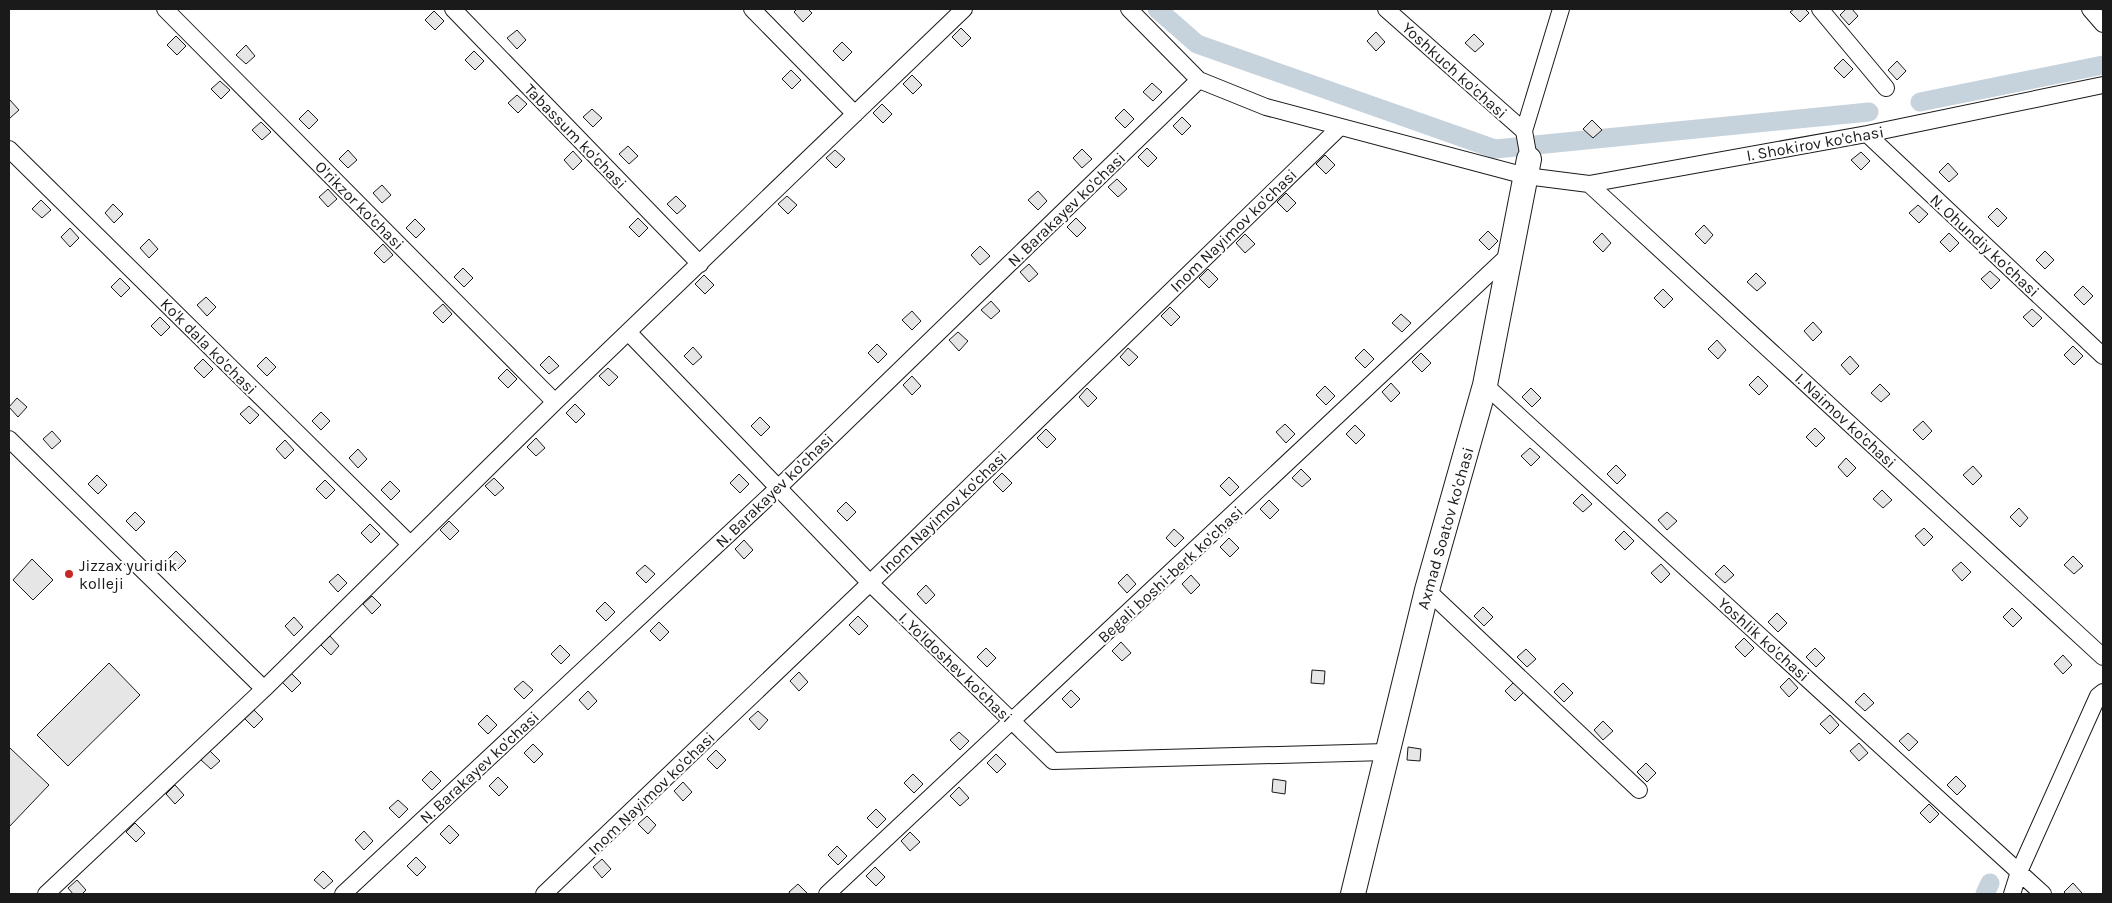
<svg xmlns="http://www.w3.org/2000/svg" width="2112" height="903" viewBox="0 0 2112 903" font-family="Karla,sans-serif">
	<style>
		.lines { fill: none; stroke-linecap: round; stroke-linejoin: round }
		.canal { stroke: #c6d2dc; stroke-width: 19 }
		.building { fill: #e6e6e6; stroke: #1a1a1a }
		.street-casing { stroke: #1a1a1a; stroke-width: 18 }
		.secondary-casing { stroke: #1a1a1a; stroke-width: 26 }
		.street { stroke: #fff; stroke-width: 16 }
		.secondary { stroke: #fff; stroke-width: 24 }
		.poi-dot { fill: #c62828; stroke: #fff; stroke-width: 2 }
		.labels { text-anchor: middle; stroke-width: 4; stroke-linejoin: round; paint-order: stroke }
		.street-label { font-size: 16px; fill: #1a1a1a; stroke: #fff }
		.poi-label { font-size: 16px; fill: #1a1a1a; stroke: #fff; text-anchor: start }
	</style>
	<rect width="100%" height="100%" fill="#fff"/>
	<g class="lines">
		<!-- canal -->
		<path class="canal" d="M1157 9 1197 44 1495 149 1869 112
			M1920 102 2103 65
			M1985 894 1990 883"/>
	</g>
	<!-- building -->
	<path class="building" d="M797 9H808L812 13 803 22 794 12Z
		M1794 9H1805L1809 13 1800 22 1790 12Z
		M1846 9H1852L1858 16 1849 25 1840 15Z
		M434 11 444 21 435 30 425 20Z
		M961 28 971 38 962 47 952 37Z
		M517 30 526 40 517 49 507 38Z
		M1376 32 1385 42 1376 51 1367 41Z
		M1474 34 1484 44 1475 52 1465 43Z
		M176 36 186 46 177 55 167 45Z
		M842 42 852 52 843 61 833 51Z
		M246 45 255 56 246 64 236 55Z
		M474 51 484 61 475 70 465 60Z
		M1843 59 1853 69 1844 78 1834 68Z
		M1897 61 1906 71 1897 80 1888 70Z
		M791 70 801 80 792 89 782 79Z
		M912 75 922 85 913 94 903 84Z
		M220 81 230 90 221 99 211 89Z
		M1152 83 1162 92 1153 101 1143 92Z
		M517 95 527 104 518 113 508 103Z
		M9 99 19 110 10 118 9 117Z
		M882 104 892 114 883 123 873 113Z
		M592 109 602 118 593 127 583 117Z
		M1124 109 1134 119 1125 128 1115 118Z
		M308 110 318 120 309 129 299 119Z
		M1182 117 1191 126 1182 135 1173 126Z
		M1592 120 1602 130 1593 138 1583 129Z
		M261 122 271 132 262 140 252 130Z
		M628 146 638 156 629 164 619 154Z
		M1147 148 1157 158 1148 167 1138 157Z
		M1082 149 1092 159 1082 168 1073 158Z
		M348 150 357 160 348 168 339 159Z
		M835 150 845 159 836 168 826 158Z
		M573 151 582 161 573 170 564 160Z
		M1861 152 1870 161 1861 170 1851 160Z
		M1325 155 1335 165 1326 174 1316 164Z
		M1948 163 1958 174 1949 182 1939 172Z
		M1117 179 1127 189 1118 197 1108 187Z
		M382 185 391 195 382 203 373 193Z
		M328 189 337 199 328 207 319 197Z
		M1038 191 1047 201 1038 210 1028 200Z
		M1286 193 1296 203 1287 212 1277 202Z
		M676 196 686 206 677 214 667 204Z
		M787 196 797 205 788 214 778 204Z
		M41 200 51 210 42 218 32 209Z
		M113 204 123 214 114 223 105 213Z
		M1918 205 1928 214 1919 223 1909 213Z
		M1997 208 2007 218 1998 227 1988 217Z
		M638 218 648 228 639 237 629 227Z
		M1076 218 1086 228 1077 237 1067 227Z
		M415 219 425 229 416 238 406 228Z
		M1704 225 1713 235 1705 244 1695 234Z
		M70 228 79 238 70 247 61 237Z
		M1488 231 1498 241 1489 250 1479 240Z
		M1602 233 1611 243 1603 252 1593 242Z
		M1949 233 1959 243 1950 252 1940 242Z
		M1245 234 1255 244 1245 253 1236 243Z
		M149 239 158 249 149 258 140 248Z
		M383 244 393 255 384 263 374 253Z
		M980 246 990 256 980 265 971 255Z
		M2045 251 2054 260 2045 269 2036 260Z
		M1029 264 1038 274 1029 282 1020 272Z
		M463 268 473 278 464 287 454 277Z
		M1208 269 1218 279 1209 288 1199 278Z
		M1990 271 2000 280 1991 289 1981 279Z
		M1756 273 1766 283 1757 291 1747 282Z
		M704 275 714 285 705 294 695 284Z
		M120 278 130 288 121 297 111 287Z
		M2083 286 2093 296 2084 305 2074 295Z
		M1663 289 1673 299 1664 308 1654 298Z
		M206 297 216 307 207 316 197 305Z
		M991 301 1000 311 991 319 981 310Z
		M443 304 452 314 443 323 433 313Z
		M1170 307 1180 317 1171 326 1161 316Z
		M2032 309 2042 318 2033 327 2023 317Z
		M912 311 921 321 912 330 902 320Z
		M1401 314 1411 323 1402 332 1392 323Z
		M160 317 170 327 161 336 151 326Z
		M1813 322 1822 332 1813 341 1804 331Z
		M958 332 968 341 959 351 949 340Z
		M1717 340 1726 350 1718 359 1708 349Z
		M877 344 887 354 878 363 868 353Z
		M2073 346 2083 356 2074 365 2064 355Z
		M693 347 702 357 693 365 684 356Z
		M1128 348 1138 357 1129 366 1120 357Z
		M1364 349 1374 359 1365 368 1355 358Z
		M1421 353 1431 363 1422 372 1412 362Z
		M549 356 559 366 549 374 540 365Z
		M1850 356 1859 366 1850 375 1841 365Z
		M266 357 276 367 267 376 257 366Z
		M203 359 213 369 204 378 194 368Z
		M608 368 618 377 609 386 599 376Z
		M507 369 517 379 508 388 498 378Z
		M912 376 921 386 912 395 903 385Z
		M1758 376 1768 386 1759 395 1749 385Z
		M1391 383 1400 393 1391 402 1382 392Z
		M1880 384 1890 394 1881 402 1871 393Z
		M1325 386 1335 396 1326 405 1316 395Z
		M1087 388 1097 398 1088 407 1079 397Z
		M1531 388 1541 398 1532 407 1522 397Z
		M17 398 27 407 18 417 9 407Z
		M575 404 585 414 576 423 566 413Z
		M249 406 259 415 250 424 240 414Z
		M321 412 330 421 321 430 312 421Z
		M760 417 770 427 761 436 751 426Z
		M1923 421 1932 431 1923 440 1913 430Z
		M1285 424 1295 434 1286 443 1276 432Z
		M1355 425 1365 435 1356 444 1346 434Z
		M1815 428 1825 438 1816 447 1806 437Z
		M1046 429 1056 439 1047 448 1037 438Z
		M52 431 61 441 52 449 43 439Z
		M536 438 545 448 536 456 527 447Z
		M285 440 294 450 285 459 276 449Z
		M1530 448 1540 457 1531 466 1521 456Z
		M358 449 367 459 358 468 349 458Z
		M1846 458 1856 468 1847 477 1838 467Z
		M1616 465 1626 475 1617 484 1607 474Z
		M1973 466 1982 476 1973 485 1963 475Z
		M1301 469 1311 479 1302 487 1292 478Z
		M1002 473 1012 483 1003 492 993 482Z
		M739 474 749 484 740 493 730 483Z
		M97 475 107 485 98 494 88 484Z
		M1229 477 1239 487 1230 496 1220 486Z
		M494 478 504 488 495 496 485 486Z
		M325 480 335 490 326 499 316 489Z
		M390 481 400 491 391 500 381 490Z
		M1882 490 1892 500 1883 508 1873 499Z
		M1582 494 1592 504 1583 512 1573 503Z
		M1269 500 1279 510 1270 519 1260 509Z
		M846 502 856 512 847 521 837 511Z
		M2019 508 2028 518 2020 527 2010 517Z
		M135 512 145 522 136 531 126 521Z
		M1667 512 1677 521 1667 530 1658 520Z
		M449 521 459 531 450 540 440 530Z
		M370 524 380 534 371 543 361 533Z
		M1924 528 1933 537 1924 546 1915 536Z
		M1174 529 1184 538 1175 547 1166 538Z
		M1624 531 1634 541 1625 550 1615 540Z
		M1229 538 1239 548 1230 557 1220 547Z
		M744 540 753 550 744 559 735 549Z
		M176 551 186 561 177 570 167 560Z
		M2073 556 2083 566 2074 574 2064 565Z
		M32 559 53 580 33 600 13 580Z
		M1961 562 1971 572 1962 581 1952 570Z
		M1661 564 1670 574 1661 583 1651 573Z
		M645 565 655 574 646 583 636 573Z
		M1724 565 1734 575 1725 583 1715 574Z
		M338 574 347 583 338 592 329 582Z
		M1127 574 1136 584 1127 593 1118 583Z
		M1191 575 1200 585 1191 594 1182 584Z
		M926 585 935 595 926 604 917 594Z
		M372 596 381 605 372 614 363 604Z
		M605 602 615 612 606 621 596 611Z
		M1483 607 1493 617 1484 626 1474 616Z
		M2012 608 2022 618 2013 627 2003 617Z
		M1777 613 1787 623 1778 632 1768 622Z
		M858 616 868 626 859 635 849 625Z
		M294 617 303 627 294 636 285 626Z
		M659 622 669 632 660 641 650 631Z
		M330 636 339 646 331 655 321 645Z
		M1744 638 1754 648 1745 657 1735 647Z
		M1121 642 1131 653 1122 661 1112 651Z
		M560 645 570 655 561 664 551 654Z
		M986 648 996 658 987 667 977 657Z
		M1815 648 1825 658 1816 667 1806 657Z
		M1526 649 1536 659 1527 667 1517 657Z
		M2063 655 2072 665 2063 674 2054 664Z
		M109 663 140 695 68 766 37 735Z
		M1312 670 1325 671 1324 684 1311 683Z
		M799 672 808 682 799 691 790 681Z
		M291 673 301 683 292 692 282 682Z
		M1789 678 1798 688 1789 697 1780 687Z
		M523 681 533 690 524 699 514 689Z
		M1514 682 1524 692 1515 701 1505 691Z
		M1563 683 1573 693 1564 702 1554 692Z
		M1071 690 1080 699 1071 708 1062 699Z
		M588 691 597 701 588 710 579 700Z
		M1864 693 1874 703 1865 711 1855 702Z
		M253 709 263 719 254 728 244 718Z
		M758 711 768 720 759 730 749 719Z
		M487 715 497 725 488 734 478 724Z
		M1830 715 1839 725 1830 734 1820 724Z
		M1603 721 1613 731 1603 740 1594 730Z
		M959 732 969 741 960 750 950 740Z
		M1908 733 1918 742 1909 751 1899 741Z
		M1859 743 1868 753 1859 761 1850 751Z
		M533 744 543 754 534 763 524 753Z
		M1408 747 1421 749 1420 761 1407 760Z
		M10 748 49 785 9 827V750Z
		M716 750 726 760 717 769 707 759Z
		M210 751 220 761 211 769 201 760Z
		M996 754 1006 764 997 773 987 763Z
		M1646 763 1656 773 1647 782 1637 772Z
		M431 771 441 781 432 790 422 780Z
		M913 774 923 784 914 793 904 783Z
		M1956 776 1966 786 1957 795 1947 785Z
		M498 777 508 787 499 796 489 786Z
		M1273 779 1286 781 1285 794 1272 792Z
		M683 782 692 792 683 801 674 791Z
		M175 785 184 795 175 804 166 794Z
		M959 787 969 798 960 806 950 796Z
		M398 800 408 809 399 818 389 808Z
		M1929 804 1939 814 1930 823 1920 813Z
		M876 809 886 819 877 828 867 818Z
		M647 816 656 825 648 834 638 824Z
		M135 823 145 833 136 842 126 832Z
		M449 825 459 835 450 844 440 834Z
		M364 831 373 841 364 850 355 840Z
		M910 832 920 842 910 851 901 841Z
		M837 846 847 856 838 865 828 855Z
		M416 857 426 867 417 876 407 866Z
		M602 859 611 869 602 878 593 867Z
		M875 867 885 877 876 886 866 876Z
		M323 871 333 881 324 889 314 880Z
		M77 880 86 890 82 894H73L68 888Z
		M2073 883 2082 893 2081 894H2066L2064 892Z
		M798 884 807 893 806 894H790L789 892Z"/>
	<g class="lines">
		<!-- street casing -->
		<g class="street-casing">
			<path id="street" d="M165 9 555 402
				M453 9 700 264
				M752 9 855 114
				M1129 9 1199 80 1266 107 1526 176 1589 184 1867 134 2103 85
				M1386 9 1524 131
				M1820 9 1886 88
				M2090 9 2103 24
				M1867 134 2103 356
				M9 149 410 544
				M1529 159 1524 131 1561 9
				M1589 184 2103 657
				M629 333 870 583 1053 761 1386 752
				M1485 385 2043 894
				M9 439 264 689
				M1427 590 1639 790
				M46 894 264 689 555 402 964 9
				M343 894 778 488 1199 80
				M544 894 870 583 1339 128
				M827 894 1511 253
				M2012 894 2019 872 2098 696 2103 692"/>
		</g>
		<!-- secondary casing -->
		<g class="secondary-casing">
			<path id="secondary" d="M1353 894 1427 590 1485 385 1529 159"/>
		</g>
		<!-- street -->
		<use href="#street" class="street"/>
		<!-- secondary -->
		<use href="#secondary" class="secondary"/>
	</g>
	<!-- markers -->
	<circle class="poi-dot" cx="69" cy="574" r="5"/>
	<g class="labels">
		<!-- street labels -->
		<g class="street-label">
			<text transform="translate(1455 70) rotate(42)" y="6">Yoshkuch ko'chasi</text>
			<text transform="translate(576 136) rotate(46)" y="6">Tabassum ko'chasi</text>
			<text transform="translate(1815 143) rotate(-10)" y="6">I. Shokirov ko'chasi</text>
			<text transform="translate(360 205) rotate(45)" y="6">O'rikzor ko'chasi</text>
			<text transform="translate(1066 209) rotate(-44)" y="6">N. Barakayev ko'chasi</text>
			<text transform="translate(1233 230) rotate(-44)" y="6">Inom Nayimov ko'chasi</text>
			<text transform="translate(1985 245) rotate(43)" y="6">N. Ohundiy ko'chasi</text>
			<text transform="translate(209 346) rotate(45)" y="6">Ko'k dala ko'chasi</text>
			<text transform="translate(1846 420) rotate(43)" y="6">I. Naimov ko'chasi</text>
			<text transform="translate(774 490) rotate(-44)" y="6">N. Barakayev ko'chasi</text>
			<text transform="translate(943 512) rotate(-44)" y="6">Inom Nayimov ko'chasi</text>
			<text transform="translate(1445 528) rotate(-74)" y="6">Axmad Soatov ko'chasi</text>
			<text transform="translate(1170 574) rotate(-43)" y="6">Begali boshi-berk ko'chasi</text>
			<text transform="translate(1764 639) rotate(42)" y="6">Yoshlik ko'chasi</text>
			<text transform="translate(956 667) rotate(44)" y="6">I. Yo'ldoshev ko'chasi</text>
			<text transform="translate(479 767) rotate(-43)" y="6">N. Barakayev ko'chasi</text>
			<text transform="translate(651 793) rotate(-44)" y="6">Inom Nayimov ko'chasi</text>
		</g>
		<!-- poi labels -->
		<g class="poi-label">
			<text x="79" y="571">Jizzax yuridik<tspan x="79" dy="18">kolleji</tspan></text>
		</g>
	</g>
	<!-- border -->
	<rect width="2112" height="903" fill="none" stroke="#1a1a1a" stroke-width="20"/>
</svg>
